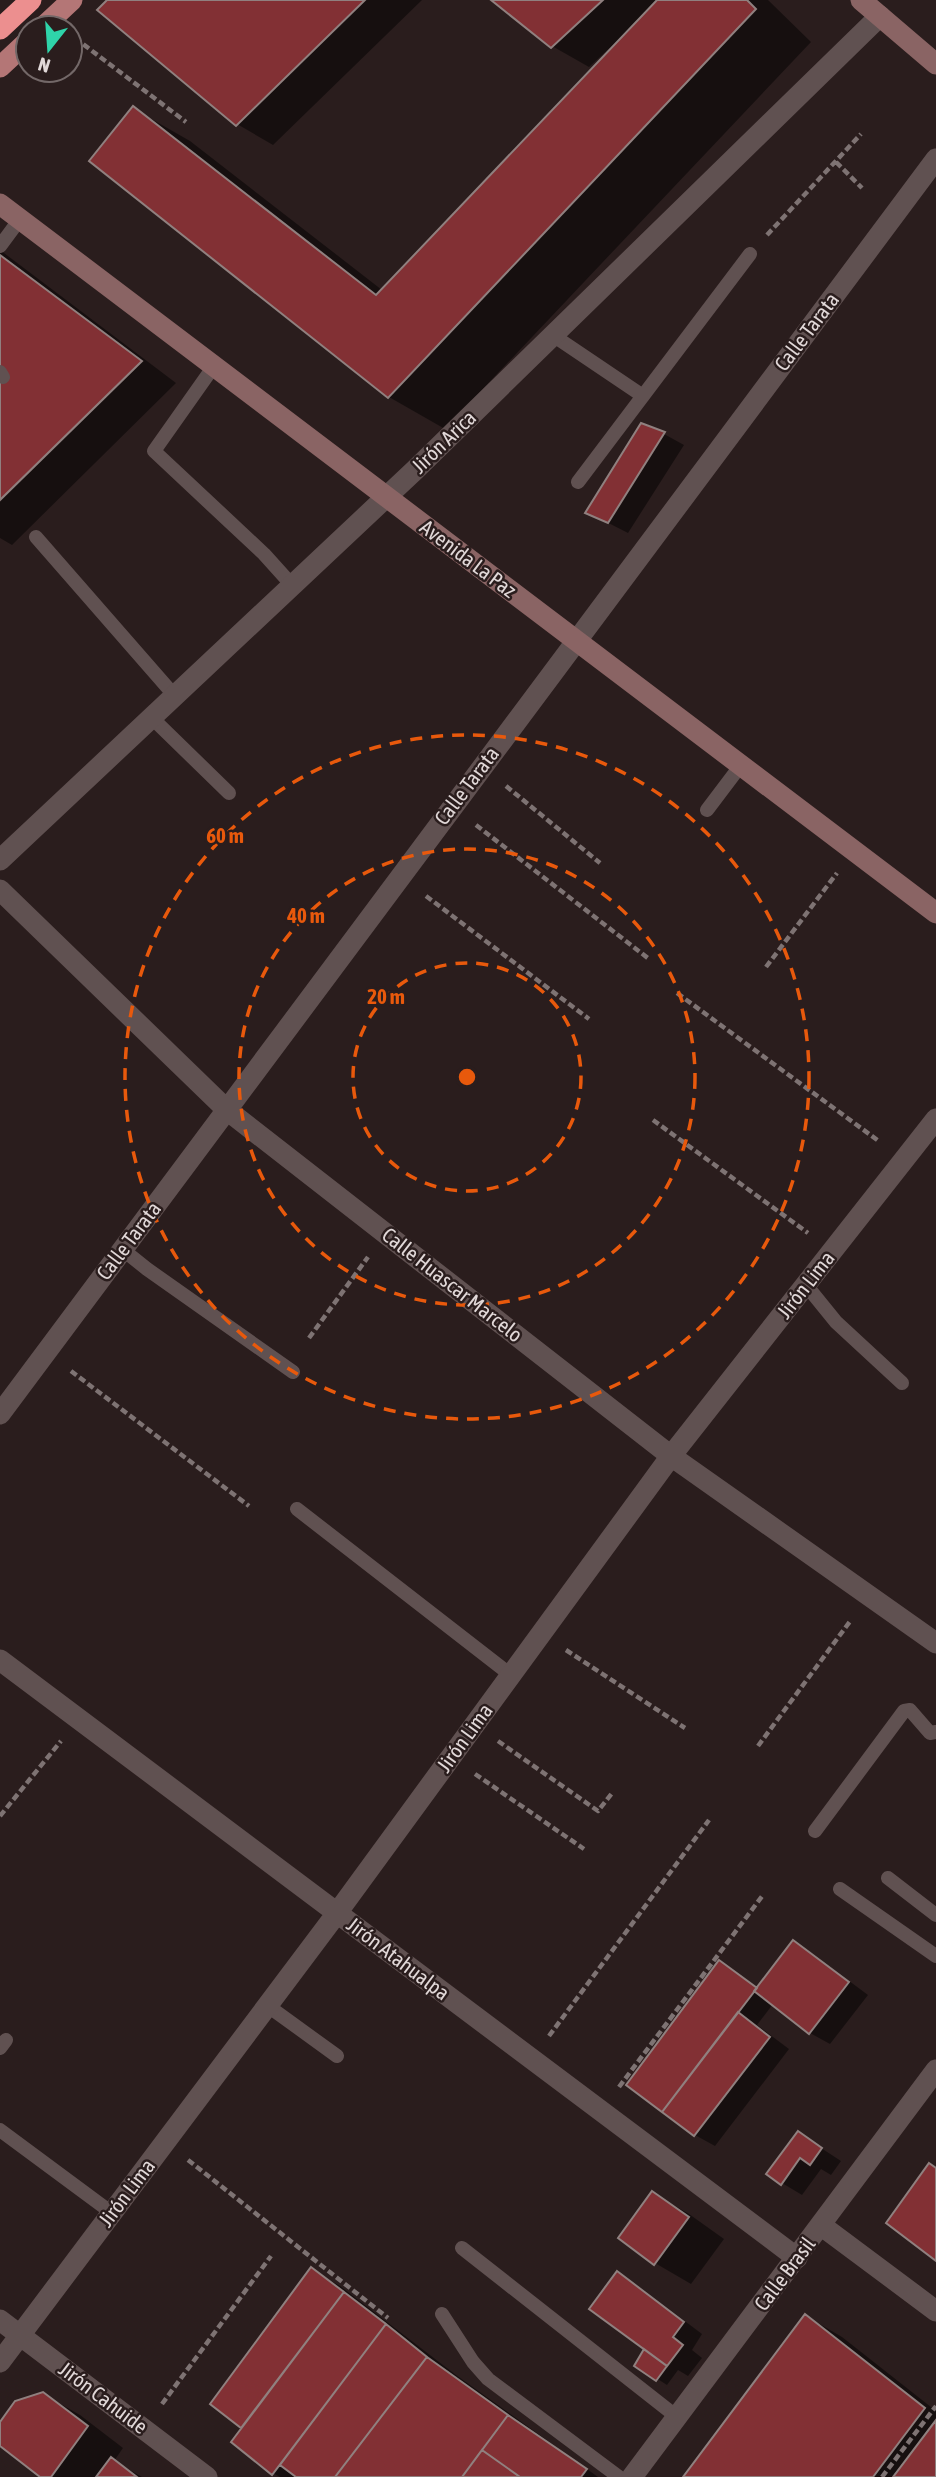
<svg xmlns="http://www.w3.org/2000/svg" width="936" height="2477" viewBox="0 0 936 2477" font-family="'Asap Condensed',sans-serif">
	<style>
		.shadow { fill: #0007 }
		.building { fill: #823034; stroke: #90807f; stroke-width: 2 }
		.lines { fill: none; stroke-linecap: round; stroke-linejoin: round }
		.path { stroke: #7e7373; stroke-width: 4.5; stroke-dasharray: 7 3.5; stroke-linecap: butt }
		.lane { stroke: #605151; stroke-width: 14 }
		.street { stroke: #605151; stroke-width: 21 }
		.secondary { stroke: #8a6464; stroke-width: 21 }
		.primary { stroke: #b47676; stroke-width: 21 }
		.highway { stroke: #ec8f8f; stroke-width: 21 }
		.ring { fill: none; stroke: #e8590c; stroke-width: 3.5; stroke-dasharray: 12 9 }
		.labels { text-anchor: middle; stroke-width: 5; stroke-linejoin: round; paint-order: stroke }
		.street-label { font-size: 21px; fill: #e1d8d8; stroke: #2a1d1d }
		.centre { fill: #e8590c; stroke: #2a1d1d; stroke-width: 3.5 }
		.ring-label { font-size: 21px; text-anchor: middle; font-weight: bold; fill: #e8590c; stroke: #2a1d1d; stroke-width: 5; stroke-linejoin: round; paint-order: stroke }
	</style>
	<rect width="100%" height="100%" fill="#2a1d1d"/>
	<!-- shadow -->
	<path class="shadow" d="M110 0H422L273 145 237 124Z
		M494 0H768L811 42 445 429 389 397 91 160 134 109 190 141 382 290 615 47 613 45 589 67 552 46Z
		M0 250 176 383 12 545 0 538Z
		M642 425 664 434 684 445 628 533 587 512Z
		M794 1942 813 1954 868 1995 830 2044 810 2033 773 2004 757 2025 789 2049 715 2146 695 2135 629 2085 719 1962 759 1988Z
		M798 2133 841 2161 831 2175 821 2169 802 2195 782 2183Z
		M653 2193 689 2214 724 2239 691 2284 655 2263Z
		M312 2270 340 2286 456 2375 598 2477H280L273 2473 233 2441 244 2427 213 2403Z
		M617 2273 637 2285 702 2334 692 2350 702 2358 688 2376 678 2370 667 2385 636 2365 646 2349Z
		M806 2316 842 2337 936 2411V2477H686Z
		M43 2394 80 2415 123 2448 114 2461 142 2477H43L0 2444V2425Z"/>
	<!-- building -->
	<path class="building" d="M107 0H365L236 126 97 10Z
		M491 0H603L551 48Z
		M657 0H747L756 9 388 398 89 161 133 106 376 295Z
		M0 255 142 361 0 500Z
		M641 423 665 432 608 523 585 513Z
		M793 1940 849 1982 809 2034 754 1991Z
		M719 1960 757 1988 662 2112 626 2085Z
		M738 2012 770 2037 694 2136 662 2112Z
		M798 2131 822 2148 810 2165 800 2158 781 2185 766 2174Z
		M929 2163 936 2168V2261L886 2223Z
		M652 2191 689 2217 654 2265 618 2238Z
		M311 2267 344 2292 241 2428 210 2404Z
		M617 2271 684 2322 673 2337 683 2345 667 2366 589 2309Z
		M344 2292 386 2324 272 2475 231 2442Z
		M805 2314 925 2408 873 2477H683Z
		M386 2324 427 2357 335 2477H296L280 2465Z
		M644 2349 667 2366 656 2381 634 2366Z
		M427 2357 508 2415 462 2477H335Z
		M43 2392 88 2426 51 2477H40L0 2446V2422L15 2401Z
		M508 2415 587 2469 581 2477H520L482 2450Z
		M936 2420V2477H893Z
		M482 2450 520 2477H462Z
		M111 2457 137 2477H96Z"/>
	<g class="lines">
		<!-- path -->
		<path class="path" d="M75 38 186 122
			M836 162 862 188
			M767 235 861 134
			M506 786 600 863
			M476 825 649 959
			M426 896 589 1019
			M766 967 837 873
			M677 993 880 1142
			M653 1120 808 1233
			M309 1338 368 1257
			M71 1371 249 1506
			M566 1650 685 1728
			M498 1741 598 1811 613 1792
			M758 1746 851 1620
			M475 1774 584 1849
			M0 1816 61 1741
			M549 2036 709 1820
			M619 2087 763 1895
			M188 2160 388 2318
			M162 2404 271 2256
			M882 2477 936 2406"/>
		<!-- lane -->
		<path class="lane" d="M0 246 20 219
			M554 336 643 396
			M214 366 154 451 264 554 291 584
			M0 372 3 377
			M578 482 750 254
			M36 537 174 695
			M151 717 229 793
			M707 810 741 765
			M122 1249 147 1269 293 1372
			M806 1285 836 1322 902 1383
			M297 1509 512 1676
			M815 1831 904 1711 910 1710 930 1733 936 1732
			M888 1878 936 1915
			M840 1889 936 1956
			M268 2006 337 2056
			M0 2048 6 2040
			M0 2130 112 2213
			M462 2248 677 2417
			M442 2314 473 2362 488 2379 619 2477"/>
		<!-- street -->
		<path class="street" d="M0 860 415 470 880 16
			M0 890 227 1110 671 1456 936 1643
			M0 1414 936 159
			M0 1660 797 2258
			M822 2226 936 2311
			M0 2320 207 2477
			M0 2362 337 1913 671 1456 936 1119
			M632 2477 936 2070"/>
		<!-- secondary -->
		<path class="secondary" d="M861 0 936 64
			M0 204 936 913"/>
		<!-- primary -->
		<path class="primary" d="M42 28 72 0
			M0 67 28 41"/>
		<!-- highway -->
		<path class="highway" d="M0 29 31 0"/>
	</g>
	<!-- distance rings -->
	<g class="ring">
		<circle cx="467" cy="1077" r="114"/>
		<circle cx="467" cy="1077" r="228"/>
		<circle cx="467" cy="1077" r="342"/>
	</g>
	<g class="labels">
		<!-- street labels -->
		<g class="street-label">
			<text transform="translate(807 332) rotate(-53)" y="7">Calle Tarata</text>
			<text transform="translate(444 442) rotate(-44)" y="7">Jirón Arica</text>
			<text transform="translate(468 559) rotate(37)" y="7">Avenida La Paz</text>
			<text transform="translate(467 786) rotate(-53)" y="7">Calle Tarata</text>
			<text transform="translate(129 1241) rotate(-53)" y="7">Calle Tarata</text>
			<text transform="translate(452 1285) rotate(38)" y="7">Calle Huascar Marcelo</text>
			<text transform="translate(806 1285) rotate(-52)" y="7">Jirón Lima</text>
			<text transform="translate(465 1738) rotate(-54)" y="7">Jirón Lima</text>
			<text transform="translate(398 1959) rotate(37)" y="7">Jirón Atahualpa</text>
			<text transform="translate(127 2193) rotate(-53)" y="7">Jirón Lima</text>
			<text transform="translate(785 2274) rotate(-53)" y="7">Calle Brasil</text>
			<text transform="translate(103 2398) rotate(37)" y="7">Jirón Cahuide</text>
		</g>
	</g>
	<circle cx="467" cy="1077" r="10" class="centre"/>
	<g class="ring-label">
		<text x="225" y="843">60 m</text>
		<text x="306" y="923">40 m</text>
		<text x="386" y="1004">20 m</text>
	</g>
	<!-- north arrow -->
	<g transform="translate(49 49) rotate(197)"><circle r="33" fill="#2a1d1d" stroke="#736868" stroke-width="2"/>
	<path d="M0-5L12 26L0 18L-12 26Z" fill="#2fd4aa"/>
	<text y="-10" font-size="19" font-weight="bold" text-anchor="middle" fill="#e1d8d8">N</text>
	</g>
</svg>
